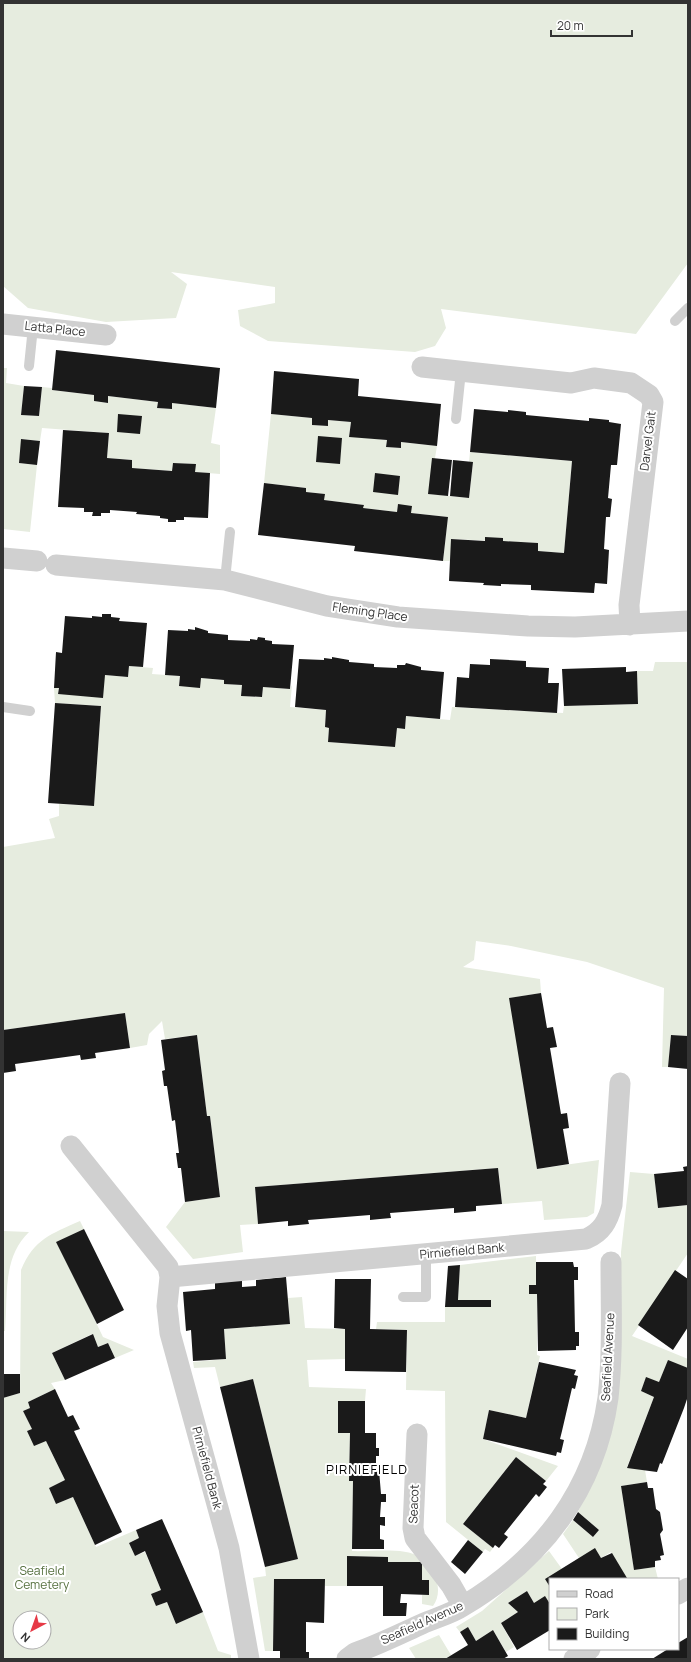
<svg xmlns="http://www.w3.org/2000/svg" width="691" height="1662" viewBox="0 0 691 1662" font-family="Manrope,sans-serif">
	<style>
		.green { fill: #e6ecdf; fill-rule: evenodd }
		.building { fill: #1a1a1a }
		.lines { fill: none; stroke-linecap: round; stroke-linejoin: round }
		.service { stroke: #d0d0d0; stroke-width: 10 }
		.minor { stroke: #d0d0d0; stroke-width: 21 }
		.labels { text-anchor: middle; stroke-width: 4; stroke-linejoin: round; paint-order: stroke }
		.street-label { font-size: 12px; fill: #333; stroke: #fff }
		.park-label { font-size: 12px; fill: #56703f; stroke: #fff }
		.neighbourhood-label { font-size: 13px; letter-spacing: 1px; fill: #000; stroke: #fff }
	</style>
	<rect width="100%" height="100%" fill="#fff"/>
	<!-- green -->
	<path class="green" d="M3 3H688V263L636 334 441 309 446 328 435 346 415 352 268 341 240 326 238 310 275 303V287L171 272 187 284 176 318 106 322 28 308 3 286Z
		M3 368H7L6 383 24 386 21 415 39 416 42 387 52 388V390L94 395V401L107 403 108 396 158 402 157 408 171 409 172 403 216 408 211 443 220 445V474L195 472V464L173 463 172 471 132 468V460L107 458 109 433 42 428 40 441 22 439 19 463 37 465 30 532 3 529Z
		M271 414 312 418V425L328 426V420L351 422 349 436 387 440 386 447 401 448V442L437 446 429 494 469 498 473 463 469 462 470 452 572 461 564 553 538 551V543L452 539 450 561H443L448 517 411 513 398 504 397 512 363 508 364 505 324 500V494L306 492V488L264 483Z
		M655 662H688V1036L671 1035 668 1067H662L664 988 587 962 511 946 476 941 474 960 463 967 540 979 541 993 510 998 537 1169 599 1160 594 1213 587 1217 544 1220 542 1201 502 1204 498 1168 255 1187 258 1224 240 1225 243 1252 193 1259 166 1227 185 1202 220 1197 210 1116H207L197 1035 165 1039 162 1021 149 1034 147 1045 130 1048 125 1013 3 1030V847L55 838 49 819 59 816V804L94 806 101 706 55 703 54 688H59L58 694 105 675 128 677 129 666 153 668 152 674 180 676 179 686 201 678 224 680V684L242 685 241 696 262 697 263 687 290 689 292 685 290 707 326 710 325 727 329 728 328 742 395 747 397 728 405 729 406 716 450 720 452 707 563 713 564 706 638 704 637 671H653Z
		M630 1172 654 1174 658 1208 688 1205V1253L632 1336 688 1359V1368L668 1361 659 1382 646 1378 641 1391 654 1397 627 1467 645 1470 647 1482 621 1486 634 1570 655 1567 658 1579H627L611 1552 601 1558 595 1549 579 1558 563 1534 573 1520 593 1537 599 1530 578 1512 600 1465 621 1316V1252Z
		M80 1221 84 1229 57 1242 103 1337 134 1350 115 1358 108 1343 98 1347 92 1334 52 1353 65 1380 51 1383 55 1389 28 1402 30 1408 23 1411 32 1429 27 1431 46 1441 65 1480 49 1488 56 1504 73 1497 96 1547 136 1530 139 1538 129 1543 135 1556 145 1552 161 1590 151 1594 156 1606 167 1602 176 1624 203 1612 218 1651 231 1655V1659H3V1398L20 1393 21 1270C34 1239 51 1234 80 1221ZM20 1618H44V1642H20Z
		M3 1231 29 1232C2 1258 8 1296 5 1331H3Z
		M536 1256V1285H529V1294H537V1355L540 1356 526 1418 489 1410 483 1439 558 1466 546 1481 516 1457 463 1524 493 1548 490 1552 485 1549 483 1552 446 1522 445 1391 406 1390 407 1330 376 1329 377 1322H445V1307H491V1300H458L460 1265Z
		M302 1297 305 1328 345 1329V1359L307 1360 309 1387 366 1389 365 1401H338V1432L350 1433 349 1480 353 1481 352 1551C369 1552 406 1547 419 1557 425 1562 429 1571 434 1577 440 1585 439 1598 433 1606L422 1604V1595H429V1580H422V1562H388L387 1557 347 1556V1586H325V1579H274L273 1651H265L253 1578 266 1576 265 1567 298 1559 253 1379 220 1387 215 1367 194 1368 193 1362 226 1359 224 1329 290 1324 288 1298Z
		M549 1551 562 1569 546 1579 550 1587V1604L534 1603 527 1591 508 1603 518 1612 501 1623 514 1647 506 1652 493 1630 476 1641 468 1627 460 1632 456 1627 482 1611Z
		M439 1635 451 1655 445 1659H416L409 1648Z"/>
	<!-- building -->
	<path class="building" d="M56 350 220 368 216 408 172 403V409L157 408 158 402 108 396V403L94 401V395L52 390Z
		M274 371 359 379 358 396 441 404 437 446 401 442V448L386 447 387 440 349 437 351 422 328 420V426L312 425V418L271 414Z
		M24 386 42 387 39 416 21 415Z
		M474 409 508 412V410L526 412V415L589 421V418L609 420V422L621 424 617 465H611L608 498 612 499 610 517H606L604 549 609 550 607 584 595 583 594 593 531 590V585L501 584V586L483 585 484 583 449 581 451 539 485 541V537L503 538V541L538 543V551L564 553 572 461 470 452Z
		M118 414 142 416 140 434 117 432Z
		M63 430 109 433 107 458 132 460V468L172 471 173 463 196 464 195 472 210 473 208 518 184 517V520H176V522H168V519L160 518V516L136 514 137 512 110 510V513H101V516H92L93 512H84V508L58 507Z
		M318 436 342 438 340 464 316 462Z
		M21 439 40 441 37 465 19 463Z
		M432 458 452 460 448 496 428 494Z
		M453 460 473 462 469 498 450 496Z
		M375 473 400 476 398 495 373 492Z
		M264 483 306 488V492L325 494 324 500 364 505 363 508 397 512 398 504 412 506 411 513 448 517 443 561 354 551 355 546 258 535Z
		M102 614H111V617L120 618 119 621 147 623 143 667 129 666 128 677 105 675 103 698 58 694 59 688H54L56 652 62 653 65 616 92 618V616L102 617Z
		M195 627 208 631V633L228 635V640L250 641V639L257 640 258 637 265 638V640L272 641V644L294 645 290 689 263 687 262 697 241 696 242 685 224 684V680L201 678 200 688 179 686 180 676 165 675 168 630 188 631V629L195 630Z
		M332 657 349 660V662L374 664V667L397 668V665H405L406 663 421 667V670L444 672 440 719 406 716 405 729 397 728 395 747 328 742 329 728 325 727 326 710 295 707 299 659 324 660V658L332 659Z
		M490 659 526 661V667L549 668 548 683H559L557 713 455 707 457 677 469 678 470 664 490 665Z
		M626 667V672L637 671 638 704 564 706 562 669Z
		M55 703 101 706 94 806 48 803Z
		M541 993 547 1028 553 1027 557 1047 550 1048 561 1114 567 1113 569 1128 563 1129 569 1164 537 1169 509 998Z
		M125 1013 130 1048 95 1053 96 1058 81 1060 80 1055 15 1064 16 1071 3 1073V1030Z
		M197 1035 207 1116H210L220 1197 185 1202 181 1168H178L176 1153H179L175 1120 172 1121 167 1086H164L162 1071 165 1070 161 1040Z
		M671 1035 688 1036V1069L668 1067Z
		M688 1166V1205L658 1208 654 1174 684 1171 683 1167Z
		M498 1168 502 1204 476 1206V1211L454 1213V1208L390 1213 391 1218 380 1219 370 1220V1215L308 1220 309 1224 288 1226V1221L258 1224 255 1187Z
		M84 1229 124 1310 97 1324 56 1242Z
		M536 1262H573L574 1267H578V1280H574L575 1332H579V1346H576V1350L538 1351 537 1294H529V1285H536Z
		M460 1265 458 1300H491V1307H445L448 1266Z
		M675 1270 688 1279V1327L673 1350 638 1325Z
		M286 1277 290 1324 224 1329 226 1359 193 1361 191 1330 186 1331 183 1292 215 1289V1282L242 1280V1287L256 1286V1280Z
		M335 1279H371L370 1329 407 1330 406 1372 345 1371V1329L334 1328Z
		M93 1334 98 1347 108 1343 115 1358 65 1380 52 1353Z
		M668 1360 688 1368V1396L684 1408 662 1464 660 1463 657 1472 627 1468 654 1397 641 1391 646 1377 659 1382Z
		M539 1362 576 1370 574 1375 578 1376 575 1389 572 1388 562 1431 560 1439 564 1440 561 1453 557 1452 556 1456 483 1439 489 1410 526 1418Z
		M3 1374H20V1393L3 1398Z
		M253 1379 298 1559 265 1567 220 1387Z
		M55 1389 68 1417 73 1415 80 1429 74 1431 122 1532 95 1545 73 1497 56 1504 49 1488 65 1480 46 1441 34 1446 27 1431 32 1429 23 1411 30 1408 28 1402Z
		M338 1401H365V1433H376V1448H379V1456H376V1470H379L381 1494H386V1502H381L380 1517H385V1526L380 1525V1539L384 1540V1549H352L353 1481H349L350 1433H338Z
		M516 1457 546 1481 543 1484 547 1487 539 1497 536 1494 504 1534 508 1537 499 1548 495 1545 493 1548 463 1524Z
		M647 1482 648 1488H653L656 1509 660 1512 663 1530 660 1534 664 1555 660 1556 661 1560 655 1561V1567L634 1570 621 1486Z
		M578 1512 599 1530 593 1537 573 1520Z
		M162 1519 203 1612 176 1624 167 1602 156 1606 151 1594 161 1590 145 1551 135 1556 129 1543 139 1538 136 1530Z
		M468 1540 483 1552 465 1574 451 1562Z
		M595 1548 601 1558 612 1553 627 1578 550 1579V1587L545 1579Z
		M347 1556 388 1557V1562H422V1580H429V1595L401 1594 400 1603H407L406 1616H383V1586H347Z
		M274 1579H325L324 1623 306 1622V1652H309V1659H280V1651H273Z
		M527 1591 534 1603 545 1596 550 1604V1630L517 1650 501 1623 518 1612 508 1603Z
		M468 1627 476 1641 493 1630 508 1656 503 1659H445L468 1645 460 1632Z
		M688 1637V1659H652L668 1649H678V1643Z"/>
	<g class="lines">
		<!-- service -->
		<path class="service" d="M675 321 688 308
			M29 366 33 327
			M456 419 461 371
			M225 580 230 532
			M3 707 30 711
			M403 1297H426V1254"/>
		<!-- minor -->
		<path class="minor" d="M3 324 106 335
			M422 367 571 383 594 378 631 383 649 395 653 402 629 605 630 625
			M3 558 37 561
			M56 565 225 580 327 606 398 617 528 626 575 627 688 621
			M71 1146 168 1267 170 1277 167 1306 170 1333 229 1548 249 1659
			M170 1277 586 1239C602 1232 608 1221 612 1205L620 1083
			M417 1434 413 1528 415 1538 451 1585 463 1606
			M678 1594 688 1588
			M347 1659 355 1653C378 1645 400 1634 422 1624 435 1618 451 1614 463 1606 542 1559 595 1490 608 1398 613 1353 611 1307 611 1262
			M574 1659 590 1649"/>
	</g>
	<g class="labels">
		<!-- street labels -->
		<g class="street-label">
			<text transform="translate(55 329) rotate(6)" y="4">Latta Place</text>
			<text transform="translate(648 441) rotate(-83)" y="4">Darvel Gait</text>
			<text transform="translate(370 612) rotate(8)" y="4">Fleming Place</text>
			<text transform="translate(462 1251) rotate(-5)" y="4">Pirniefield Bank</text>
			<text transform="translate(608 1357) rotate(-87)" y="4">Seafield Avenue</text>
			<text transform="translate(207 1468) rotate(75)" y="4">Pirniefield Bank</text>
			<text transform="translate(414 1504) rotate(-88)" y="4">Seacot</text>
			<text transform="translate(422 1623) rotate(-24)" y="4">Seafield Avenue</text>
		</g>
		<!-- park labels -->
		<g class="park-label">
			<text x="42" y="1575">Seafield<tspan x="42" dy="14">Cemetery</tspan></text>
		</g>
		<!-- neighbourhood labels -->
		<g class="neighbourhood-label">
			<text x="367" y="1474">PIRNIEFIELD</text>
		</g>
	</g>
	<!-- border -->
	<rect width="691" height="1662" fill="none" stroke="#333333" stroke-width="8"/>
	<!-- legend -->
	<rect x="549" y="1578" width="130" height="72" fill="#ffffff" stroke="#adadad"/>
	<rect x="557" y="1591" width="20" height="6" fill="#d0d0d0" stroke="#adadad"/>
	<text x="585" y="1598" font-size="12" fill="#333333">Road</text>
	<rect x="557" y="1608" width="20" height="12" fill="#e6ecdf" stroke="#adadad"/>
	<text x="585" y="1618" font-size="12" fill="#333333">Park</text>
	<rect x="557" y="1628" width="20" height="12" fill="#1a1a1a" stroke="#adadad"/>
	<text x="585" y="1638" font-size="12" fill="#333333">Building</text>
	<!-- north arrow -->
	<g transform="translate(32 1630) rotate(221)"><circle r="19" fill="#ffffff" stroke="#adadad"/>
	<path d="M0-3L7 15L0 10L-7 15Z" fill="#e63946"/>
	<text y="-6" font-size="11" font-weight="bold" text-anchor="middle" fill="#333333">N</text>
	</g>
	<!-- scale -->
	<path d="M551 30v6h81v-6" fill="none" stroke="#333333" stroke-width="2"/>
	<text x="557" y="30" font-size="12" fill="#333333" stroke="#ffffff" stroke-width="3" paint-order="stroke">20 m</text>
</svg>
